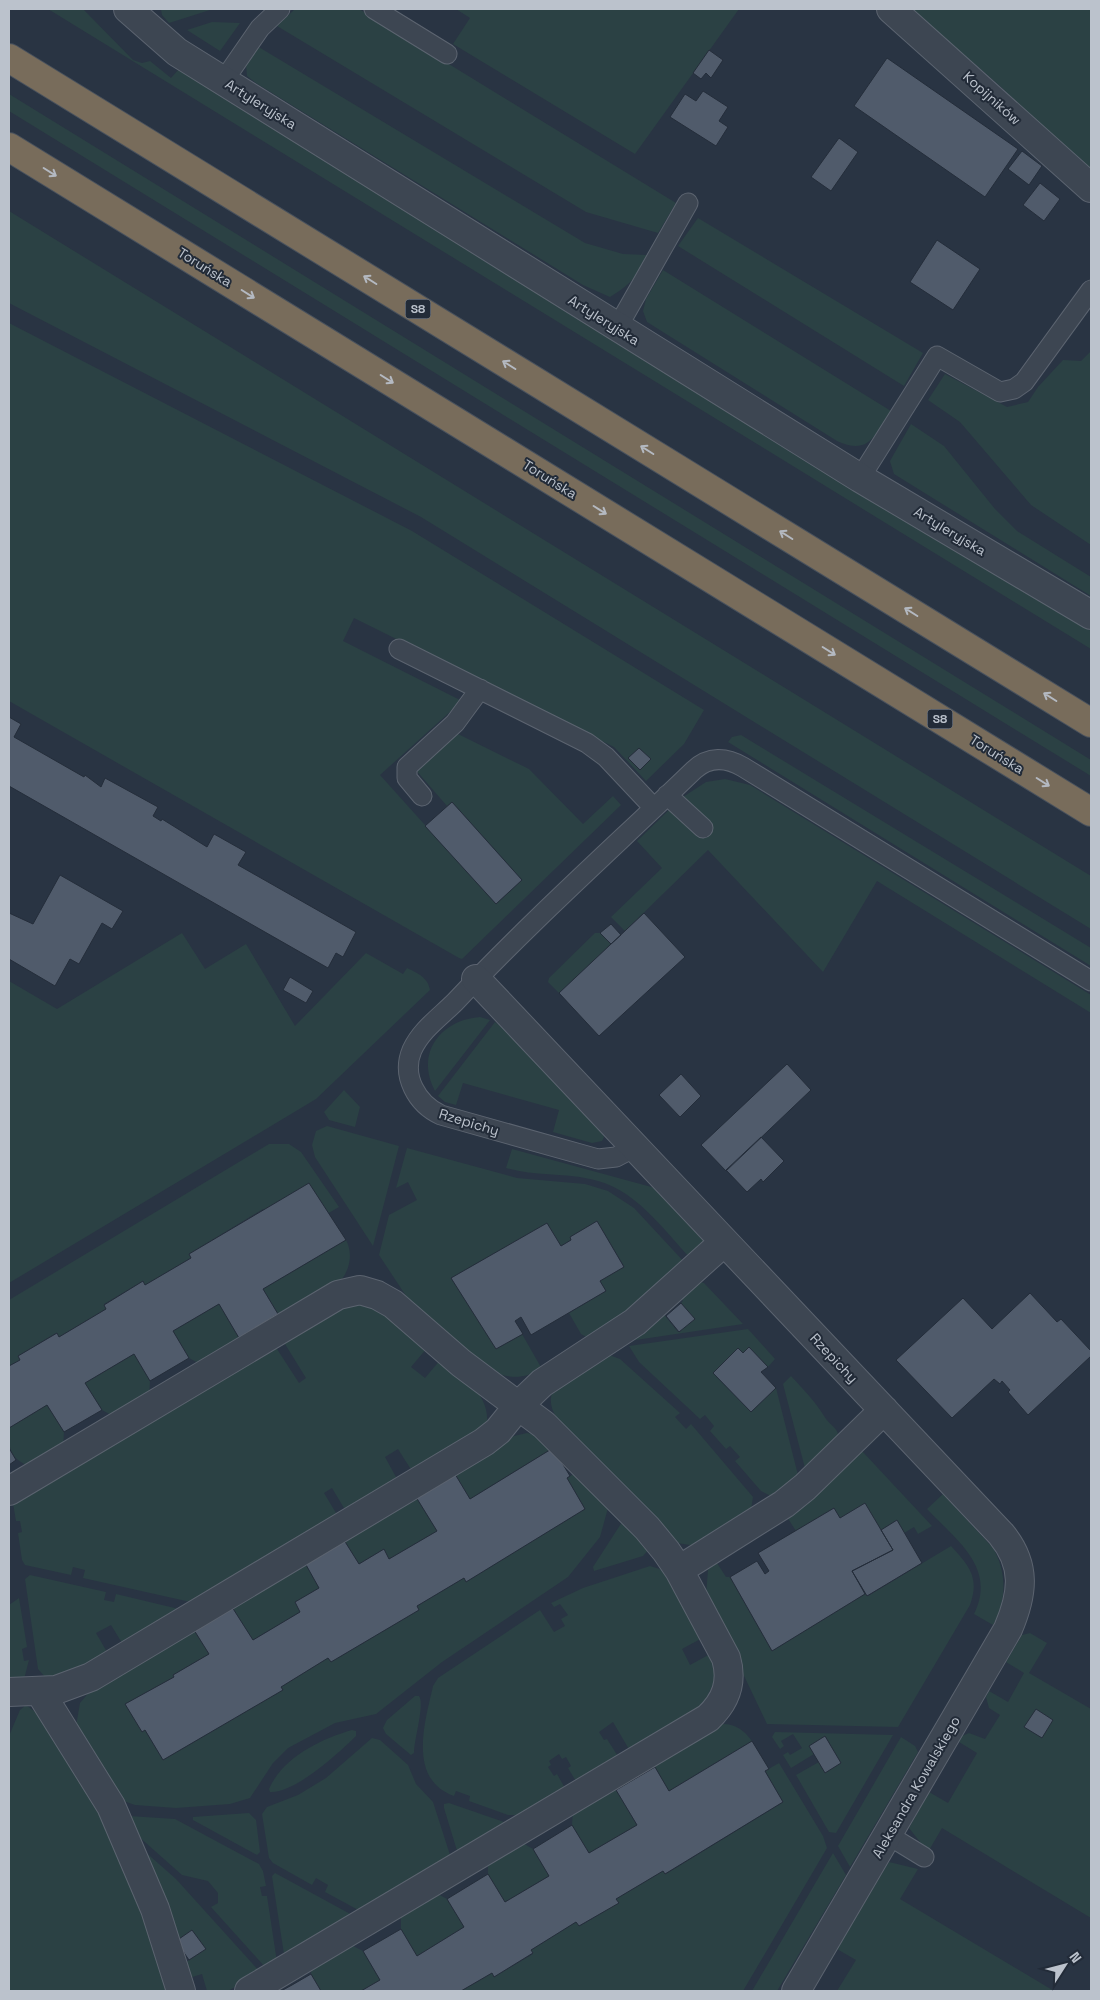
<svg xmlns="http://www.w3.org/2000/svg" width="1100" height="2000" viewBox="0 0 1100 2000" font-family="'Space Grotesk',sans-serif">
	<style>
		.green { fill: #2b4144 }
		.building { fill: #505b6b; stroke: #242d3a }
		.lines { fill: none; stroke-linecap: round; stroke-linejoin: round }
		.service-casing { stroke: #5c6470; stroke-width: 21 }
		.minor-casing { stroke: #5c6470; stroke-width: 30 }
		.motorway-casing { stroke: #48515d; stroke-width: 30 }
		.service { stroke: #3d4652; stroke-width: 19 }
		.minor { stroke: #3d4652; stroke-width: 28 }
		.motorway { stroke: #786c5b; stroke-width: 28 }
		.oneway { stroke: #b4b9c1 }
		.labels { text-anchor: middle; stroke-width: 4; stroke-linejoin: round; paint-order: stroke }
		.shield { fill: #222b38; stroke: #8d95a0; stroke-width: 1 }
		.shield-label { font-size: 12px; font-weight: bold; fill: #bbc2cc }
		.street-label { font-size: 14px; fill: #bbc2cc; stroke: #222b38 }
	</style>
	<rect width="100%" height="100%" fill="#293443"/>
	<!-- green -->
	<path class="green" d="M48 9H83L133 60 142 63 150 61 171 78 179 69 1091 631V649Z
		M161 9H222L210 10 169 23 162 15Z
		M295 9H359L676 203 658 233 586 212 277 26Z
		M456 9H739L635 154 453 44 470 18Z
		M911 9H1091V175L1000 86Z
		M212 22 240 23 220 51 187 30Z
		M257 46 585 243 623 254 647 255C638 276 630 285 610 297L583 285 256 83 247 76 246 64Z
		M9 94 1091 760V776L9 111Z
		M9 211 1091 876V929L421 517 9 303Z
		M698 218 923 353 904 386 678 246Z
		M663 270 891 411C875 435 869 456 837 441L647 322 643 311 646 299Z
		M9 323 412 531 704 710 684 744 646 781 614 747 354 618 343 641 462 701 380 775 496 904 522 880 452 802 447 806 414 768 456 733 529 769 583 824 613 796 621 805 462 959 459 958 9 701Z
		M1091 351V545L1031 505 960 422 928 400 945 374 1007 407 1028 402 1038 387 1063 360 1081 361Z
		M911 424 944 446 995 509 1017 531 1091 577V596L894 474 890 461Z
		M741 735 1091 948V966L728 742 732 737Z
		M725 779 750 785 1091 995V1013L877 881 823 972 708 850 625 931 611 917 662 868 637 841 669 810 696 834 710 821 683 797 706 782Z
		M182 933 205 969 246 944 295 1026 366 953 403 974 407 968C417 973 428 977 430 990L316 1099 9 1283V981L57 1009Z
		M595 933H600L611 944 559 993 548 982 549 978Z
		M480 1017 490 1020 435 1091C415 1054 440 1020 480 1017Z
		M495 1022 507 1031 601 1130 604 1137 602 1141 592 1143 553 1132 559 1110 463 1083 456 1105 445 1102 438 1096Z
		M344 1090 360 1107 355 1127 329 1120 324 1112Z
		M327 1126 399 1146 373 1246 315 1157 312 1145 316 1131Z
		M269 1144H289L301 1152 339 1207 327 1214 263 1209 189 1254 191 1258 145 1285 143 1281 104 1304 106 1309 59 1337 56 1333 18 1356 20 1360 9 1366V1300Z
		M407 1148 517 1178 585 1184 608 1191 634 1208 686 1264 656 1291 588 1338 581 1334 569 1313 606 1291 600 1281 624 1266 597 1221 570 1237 571 1240 561 1246 547 1223 451 1278 496 1349 522 1334 542 1369C524 1379 510 1379 491 1371L410 1302 379 1255 389 1215 417 1200 408 1182 396 1188Z
		M512 1149 655 1188 704 1240V1247L691 1259C662 1228 634 1187 590 1179 562 1173 533 1176 506 1168Z
		M346 1240C353 1253 350 1268 342 1279L284 1316 278 1314 263 1289Z
		M696 1281 704 1283 743 1324 629 1341 662 1312 678 1332 694 1319 681 1303 683 1301 679 1297Z
		M219 1304 239 1338 238 1343 202 1365 189 1358 173 1331Z
		M341 1304H372L427 1348 411 1367 425 1378 441 1359C462 1377 490 1393 487 1424L417 1470 410 1468 398 1449 385 1457 396 1477 395 1484 351 1510 344 1508 332 1488 324 1493 336 1513 334 1520 195 1603 83 1578 85 1570 73 1567 71 1575 25 1565 22 1560 18 1533 22 1532 20 1521H16L13 1503 269 1347 277 1349 299 1383 306 1378 285 1344 286 1337Z
		M748 1329 775 1359 768 1367 749 1348 743 1353 738 1348 713 1373 751 1412 776 1388 799 1479 773 1497 761 1491 735 1461 740 1457 730 1446 726 1449 710 1431 714 1426 705 1415 700 1419 639 1362 629 1346Z
		M134 1354 150 1381 149 1396 115 1417 102 1410 85 1383Z
		M609 1355 620 1359 680 1413 675 1417 686 1429 691 1424 753 1497 750 1516 697 1546 677 1543 561 1426C555 1415 548 1406 552 1392Z
		M791 1376C803 1389 815 1401 824 1416 829 1425 838 1427 839 1438L806 1472 783 1384Z
		M47 1405 64 1432 63 1447 30 1467C9 1457 9 1450 9 1428Z
		M527 1433 540 1436 553 1448 470 1499 455 1474 456 1471 514 1436Z
		M862 1451 932 1526 918 1534 914 1527 904 1533 896 1521 881 1530 840 1518 834 1508 796 1531 787 1517 853 1453Z
		M577 1472 608 1508 600 1537 568 1577 442 1662 376 1714 335 1723 288 1748 273 1763 250 1798 230 1804 176 1808 135 1805 115 1798 76 1726 80 1703 91 1690 194 1630 209 1654 173 1675 174 1677 125 1704 145 1730 163 1760 283 1690 281 1687 328 1658 331 1662 419 1610 417 1606 464 1578 466 1581 585 1509 567 1478Z
		M943 1494 993 1548C1007 1572 1007 1601 993 1625L974 1614C997 1567 956 1540 927 1509Z
		M416 1497 437 1531 389 1559 384 1549 359 1564 344 1540Z
		M624 1519 650 1548 643 1556 594 1571 593 1567Z
		M951 1546C969 1566 980 1577 970 1605L898 1727 767 1724 706 1596 708 1570 715 1560 726 1577H730L772 1651 865 1594 868 1596Z
		M305 1563 319 1588 295 1602 300 1612 253 1640 232 1607Z
		M650 1566 666 1571 704 1637 682 1649 690 1665 712 1653 717 1677 700 1710 630 1751 613 1722 599 1732 604 1740 607 1739 619 1758 577 1783 568 1768 571 1766 566 1757 562 1759 559 1754 549 1761 551 1765 548 1767 554 1776 557 1774 566 1790 523 1815H508L469 1801 470 1796 456 1791 454 1796C407 1779 425 1722 433 1686L438 1678 540 1610 554 1632 565 1626 561 1619 568 1615 560 1604 554 1607 551 1603 583 1588Z
		M30 1575 106 1592 104 1600 114 1602 116 1594 183 1610 122 1643 111 1625 96 1633 107 1652 85 1668 47 1679 38 1669 25 1579Z
		M19 1598 27 1647 22 1649 24 1661 29 1660 23 1683H9V1605Z
		M1030 1633 1047 1643 1029 1673 1091 1709V1918L942 1828 928 1852 909 1828 929 1792 948 1803 977 1753 959 1742 962 1736 969 1733 985 1739 1000 1715 989 1708 986 1697 989 1691 1008 1702 1024 1673 1006 1662 1022 1635Z
		M415 1696H419C425 1704 414 1739 414 1753L411 1755 386 1734 383 1728 387 1720Z
		M26 1705 34 1711 68 1751 97 1797 173 1991H9V1736L20 1710Z
		M720 1724C735 1723 744 1730 752 1741L669 1791 655 1767 656 1762Z
		M352 1730 356 1731V1736C340 1752 294 1794 270 1792L269 1789C283 1757 321 1739 352 1730Z
		M775 1732 893 1735 836 1833 829 1832 796 1775 819 1762 825 1772 841 1763 826 1737 809 1746 814 1754 791 1768 783 1755 788 1752 790 1755 802 1748 793 1734 781 1741 784 1746 780 1749 772 1737Z
		M901 1737 915 1746 918 1752 850 1867 838 1846Z
		M372 1738 380 1740 408 1765 416 1784 433 1802 451 1858 362 1912 325 1892 328 1885 316 1878 312 1885 273 1863 269 1858 262 1814 267 1807 298 1795 326 1778Z
		M779 1763 823 1836 827 1848 743 1991H461L492 1973 494 1977 533 1954 531 1950 576 1922 580 1926 618 1903 616 1899 663 1871 666 1874 783 1802 765 1771Z
		M611 1789 616 1790 637 1825 589 1853 572 1825 573 1811Z
		M449 1803 504 1822 505 1826 458 1854 444 1808V1804Z
		M249 1813 256 1820 260 1852 257 1855 193 1820V1817Z
		M129 1816 175 1819 259 1864 263 1871 266 1886 260 1887 262 1896H267L277 1962 266 1968 211 1907 218 1903V1893L208 1881 182 1875 128 1827Z
		M521 1842 533 1849 549 1876 505 1902 488 1874V1862Z
		M142 1849 176 1879 260 1972 228 1991H207L202 1974 186 1979 182 1965 205 1949 192 1930 175 1942Z
		M833 1853 846 1875 777 1991H752Z
		M889 1862 918 1869 900 1899 1054 1991H837L856 1960 837 1949Z
		M275 1873 354 1916 288 1956 284 1954 272 1876Z
		M436 1893 447 1899 464 1927 417 1956 401 1929V1913Z
		M349 1944 363 1951 380 1980 361 1991H321L311 1974 312 1966Z"/>
	<!-- building -->
	<path class="building" d="M709 50 723 60 711 78 706 73 701 79 693 73Z
		M887 58 1018 149 985 197 854 106Z
		M703 91 728 107 719 121 728 127 716 146 670 117 685 94 696 101Z
		M839 138 858 152 831 191 811 177Z
		M1022 151 1042 166 1029 185 1008 169Z
		M1040 183 1060 199 1044 221 1023 205Z
		M937 240 980 269 953 310 910 282Z
		M9 717 21 724 14 737 84 777 85 775 101 787 105 778 158 807 153 816 161 821 162 819 207 847 214 834 246 852 238 865 356 932 343 957 336 953 328 968 9 786Z
		M639 748 651 759 640 770 628 758Z
		M452 802 522 880 496 904 425 826Z
		M60 875 123 911 112 929 102 923 79 964 70 959 55 986 9 959V913L33 924Z
		M644 913 685 957 599 1036 559 993Z
		M611 924 621 935 611 944 600 933Z
		M290 977 313 991 306 1003 283 990Z
		M787 1064 811 1090 726 1171 701 1145Z
		M681 1074 701 1096 680 1117 659 1095Z
		M761 1137 784 1161 763 1182 761 1179 747 1192 726 1170Z
		M309 1183 346 1240 263 1289 278 1314 239 1338 219 1304 173 1331 189 1358 150 1381 134 1354 85 1383 102 1410 64 1432 47 1405 9 1428V1366L20 1360 18 1356 57 1333 59 1337 106 1309 104 1305 143 1281 145 1285 191 1258 189 1254Z
		M597 1221 624 1267 600 1281 606 1291 531 1335 521 1317 515 1321 523 1334 496 1349 451 1278 547 1223 561 1246 571 1240 570 1237Z
		M1030 1293 1057 1322 1061 1319 1091 1351V1356L1028 1415 1008 1392 1010 1390 1002 1381 1000 1384 994 1379 952 1418 896 1360 963 1298 992 1329Z
		M681 1303 695 1319 679 1332 666 1316Z
		M749 1347 768 1367 761 1372 776 1388 751 1412 713 1373 738 1348 743 1353Z
		M9 1448 16 1460 9 1465Z
		M553 1448 570 1476 567 1478 585 1509 466 1582 464 1578 417 1606 419 1610 331 1662 328 1658 281 1687 283 1690 163 1760 145 1730 142 1732 125 1704 174 1677 173 1675 209 1654 194 1630 232 1607 253 1640 300 1612 295 1602 319 1588 305 1563 344 1540 359 1564 384 1549 389 1559 437 1531 416 1497 455 1474 470 1499Z
		M865 1503 893 1550 852 1571 865 1594 772 1651 730 1577 757 1561 765 1574 769 1571 758 1553 834 1508 840 1518Z
		M897 1520 922 1563 867 1596 852 1571 893 1550 881 1530Z
		M1036 1709 1053 1720 1042 1738 1024 1727Z
		M825 1736 841 1763 825 1773 809 1746Z
		M752 1741 769 1769 765 1771 783 1802 665 1874 663 1871 616 1899 619 1903 579 1926 576 1922 531 1950 533 1953 494 1977 492 1973 461 1991H361L380 1980 363 1951 401 1929 417 1956 464 1927 447 1899 488 1874 505 1902 549 1876 533 1849 572 1825 589 1853 637 1825 616 1790 655 1767 669 1791Z
		M192 1930 206 1949 189 1960 176 1941Z
		M311 1974 321 1991H281L292 1985Z"/>
	<g class="lines">
		<!-- service casing -->
		<g class="service-casing">
			<path id="service" d="M374 9 447 54
				M224 80 260 28 280 9
				M617 328 688 203
				M860 478 937 356 1000 392 1014 389 1024 382 1091 290
				M399 649 587 743 606 757 654 808
				M667 795 703 828
				M422 796 407 778V767L455 723 480 689
				M635 1147 616 1157 598 1159 441 1115C417 1104 401 1076 412 1050 421 1030 440 1017 455 1002 531 921 614 847 694 770 709 756 726 757 743 767L1091 981
				M888 1835 924 1857"/>
		</g>
		<!-- minor casing -->
		<g class="minor-casing">
			<path id="minor" d="M128 9 177 52 860 478 1091 615
				M891 9 1091 188
				M476 979 1001 1534C1027 1565 1023 1594 1008 1629L796 1991
				M9 1491 338 1295 360 1290 377 1295 393 1304 461 1363 544 1425 647 1528 666 1551 679 1570 726 1658C733 1682 726 1701 708 1718L249 1991
				M679 1570 784 1504 805 1487 884 1410
				M9 1692 56 1690 91 1677 484 1442 498 1431 519 1405 542 1383 635 1322 724 1242
				M40 1692 111 1806 155 1909 181 1991"/>
		</g>
		<!-- motorway casing -->
		<g class="motorway-casing">
			<path id="motorway" d="M9 58 1091 723
				M9 147 1091 812"/>
		</g>
		<!-- service -->
		<use href="#service" class="service"/>
		<!-- minor -->
		<use href="#minor" class="minor"/>
		<!-- motorway -->
		<use href="#motorway" class="motorway"/>
	</g>
	<!-- one-way arrows -->
	<defs><path id="oneway-shaft" d="M-6 0H5M1.5-3L5.5 0L1.5 3" fill="none" stroke-width="1.6" stroke-linecap="round" stroke-linejoin="round" transform="scale(1.25)"/></defs>
	<g class="oneway">
		<use href="#oneway-shaft" transform="translate(50 172) rotate(32)"/>
		<use href="#oneway-shaft" transform="translate(370 280) rotate(-148)"/>
		<use href="#oneway-shaft" transform="translate(248 294) rotate(32)"/>
		<use href="#oneway-shaft" transform="translate(509 365) rotate(-148)"/>
		<use href="#oneway-shaft" transform="translate(387 379) rotate(32)"/>
		<use href="#oneway-shaft" transform="translate(647 450) rotate(-148)"/>
		<use href="#oneway-shaft" transform="translate(600 510) rotate(32)"/>
		<use href="#oneway-shaft" transform="translate(786 535) rotate(-148)"/>
		<use href="#oneway-shaft" transform="translate(911 612) rotate(-148)"/>
		<use href="#oneway-shaft" transform="translate(829 651) rotate(32)"/>
		<use href="#oneway-shaft" transform="translate(1050 697) rotate(-148)"/>
		<use href="#oneway-shaft" transform="translate(1043 782) rotate(32)"/>
	</g>
	<g class="labels">
		<!-- shield labels -->
		<g class="shield">
			<rect x="405.5" y="299.5" width="25" height="19" rx="4"/>
			<rect x="927.5" y="709.5" width="25" height="19" rx="4"/>
		</g>
		<g class="shield-label">
			<text x="418" y="313">S8</text>
			<text x="940" y="723">S8</text>
		</g>
		<!-- street labels -->
		<g class="street-label">
			<text transform="translate(992 98) rotate(42)" y="5">Kopijników</text>
			<text transform="translate(261 104) rotate(32)" y="5">Artyleryjska</text>
			<text transform="translate(205 267) rotate(32)" y="5">Toruńska</text>
			<text transform="translate(604 320) rotate(32)" y="5">Artyleryjska</text>
			<text transform="translate(550 479) rotate(32)" y="5">Toruńska</text>
			<text transform="translate(950 531) rotate(31)" y="5">Artyleryjska</text>
			<text transform="translate(997 754) rotate(32)" y="5">Toruńska</text>
			<text transform="translate(469 1122) rotate(17)" y="5">Rzepichy</text>
			<text transform="translate(834 1358) rotate(47)" y="5">Rzepichy</text>
			<text transform="translate(916 1787) rotate(-60)" y="5">Aleksandra Kowalskiego</text>
		</g>
	</g>
	<!-- border -->
	<rect width="1100" height="2000" fill="none" stroke="#bbc2cc" stroke-width="20"/>
	<!-- north arrow -->
	<g transform="translate(1065 1965) rotate(54)" stroke="#222b38" stroke-width="4" paint-order="stroke">
	<path d="M0-4L9 19L0 12L-9 19Z" fill="#bbc2cc"/>
	<text y="-8" font-size="14" font-weight="bold" text-anchor="middle" fill="#bbc2cc">N</text>
	</g>
</svg>
